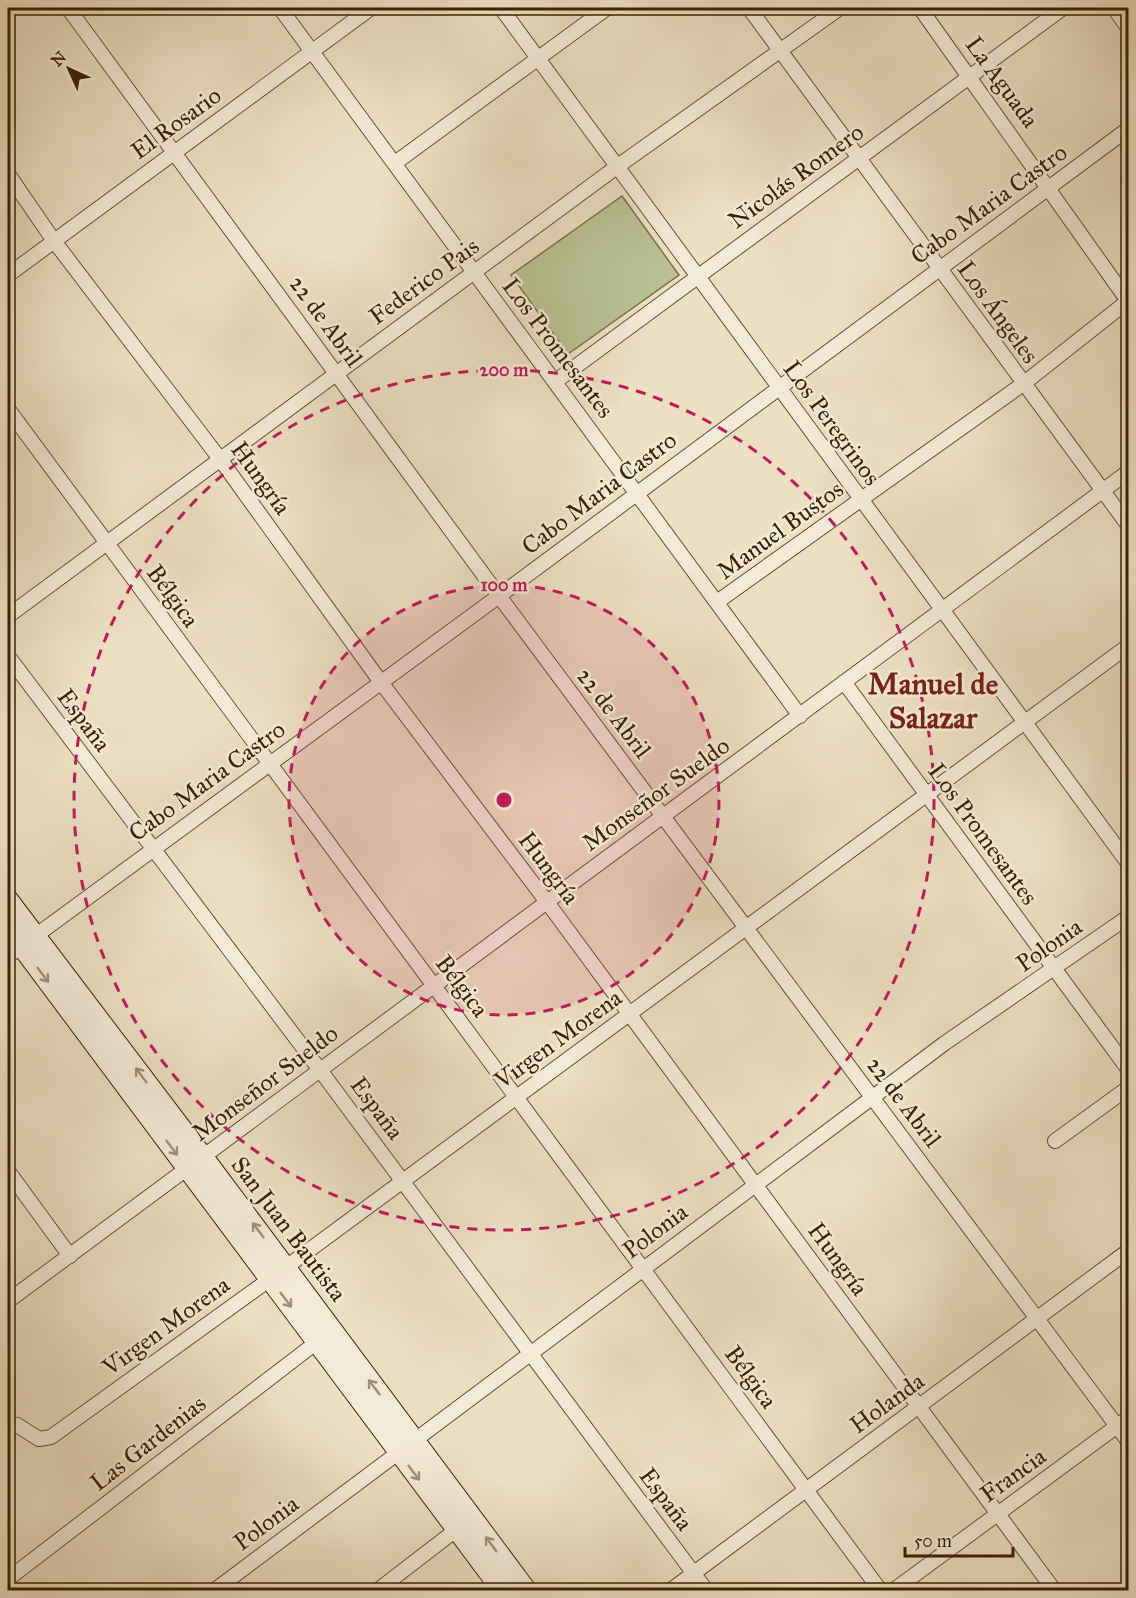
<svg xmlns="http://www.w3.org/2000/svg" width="1136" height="1598" viewBox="0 0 1136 1598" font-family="'IM FELL Great Primer',serif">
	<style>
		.green { fill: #b8c193; stroke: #7a704a; stroke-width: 1.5 }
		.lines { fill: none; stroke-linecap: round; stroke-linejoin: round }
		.street-casing { stroke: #675031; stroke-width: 16 }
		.secondary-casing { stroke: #3b2001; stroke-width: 22 }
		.street { stroke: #f3ead7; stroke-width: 14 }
		.secondary { stroke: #f3ead7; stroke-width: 20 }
		.oneway { stroke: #a08f77 }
		.ring { fill: none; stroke: #c2185b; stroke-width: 3; stroke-dasharray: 10 8 }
		.labels { text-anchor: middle; stroke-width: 5; stroke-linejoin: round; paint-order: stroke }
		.street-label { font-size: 24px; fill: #3b2001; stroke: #f3ead7 }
		.district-label { font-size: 30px; font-weight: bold; fill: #7a1f14; stroke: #f3ead7 }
		.centre { fill: #c2185b; stroke: #f3ead7; stroke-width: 3 }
		.ring-label { font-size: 18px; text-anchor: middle; font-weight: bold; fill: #c2185b; stroke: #f3ead7; stroke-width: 5; stroke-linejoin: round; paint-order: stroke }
	</style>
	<rect width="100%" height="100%" fill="#ecdfc2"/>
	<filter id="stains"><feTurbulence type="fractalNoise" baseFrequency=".00333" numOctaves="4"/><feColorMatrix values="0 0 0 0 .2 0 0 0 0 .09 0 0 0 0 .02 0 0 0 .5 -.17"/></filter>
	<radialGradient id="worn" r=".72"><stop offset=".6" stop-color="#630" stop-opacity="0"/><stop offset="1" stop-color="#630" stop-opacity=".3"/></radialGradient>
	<!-- green -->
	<path class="green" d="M622 196 679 275 568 354 511 275Z"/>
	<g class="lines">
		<!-- street casing -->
		<g class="street-casing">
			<path id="street" d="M68 8 499 596 1128 1441
				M280 8 800 716
				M501 8 1128 863
				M749 8 1128 525
				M920 8 1128 301
				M1114 8 1128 28
				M395 163 607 8
				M8 174 54 241 220 459 380 681 547 902 1054 1590
				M8 275 371 8
				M556 381 1063 8
				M8 409 880 1590
				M717 602 1023 384 1128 301
				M8 616 618 166 840 8
				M8 656 320 1070 706 1590
				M844 682 1128 1069
				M8 956 499 596 1128 129
				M1055 1141 1128 1088
				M8 1171 70 1256
				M8 1301 1128 472
				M8 1424 17 1425 39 1439 51 1437 270 1279 1128 646
				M8 1579 317 1342
				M215 1590 945 1043 1128 917
				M378 1590 456 1530
				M671 1590 1128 1251
				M894 1590 1128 1418"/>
		</g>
		<!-- secondary casing -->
		<g class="secondary-casing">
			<path id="secondary" d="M8 900 203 1157 526 1590
				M8 928 502 1590"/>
		</g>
		<!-- street -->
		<use href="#street" class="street"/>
		<!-- secondary -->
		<use href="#secondary" class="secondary"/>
	</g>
	<!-- one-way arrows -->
	<defs><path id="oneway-shaft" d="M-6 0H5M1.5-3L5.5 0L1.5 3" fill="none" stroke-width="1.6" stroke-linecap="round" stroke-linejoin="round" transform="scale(1.5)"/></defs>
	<g class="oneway">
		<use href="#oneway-shaft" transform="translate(43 975) rotate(53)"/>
		<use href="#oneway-shaft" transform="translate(141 1075) rotate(-127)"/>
		<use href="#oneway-shaft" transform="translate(172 1148) rotate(53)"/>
		<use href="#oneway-shaft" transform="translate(258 1230) rotate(-127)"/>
		<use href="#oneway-shaft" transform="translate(286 1300) rotate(53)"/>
		<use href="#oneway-shaft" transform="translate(374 1387) rotate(-127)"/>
		<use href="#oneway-shaft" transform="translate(414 1473) rotate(53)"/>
		<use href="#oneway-shaft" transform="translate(491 1544) rotate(-127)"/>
	</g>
	<!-- distance rings -->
	<circle cx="504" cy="800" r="215" fill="#c2185b" fill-opacity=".12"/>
	<g class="ring">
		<circle cx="504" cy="800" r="215"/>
		<circle cx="504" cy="800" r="430"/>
	</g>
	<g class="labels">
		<!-- street labels -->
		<g class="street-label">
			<text transform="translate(1002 82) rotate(54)" y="8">La Aguada</text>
			<text transform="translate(176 123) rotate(-36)" y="8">El Rosario</text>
			<text transform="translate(796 176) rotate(-36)" y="8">Nicolás Romero</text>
			<text transform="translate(989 204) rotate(-36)" y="8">Cabo Maria Castro</text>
			<text transform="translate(424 281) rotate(-36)" y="8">Federico Pais</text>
			<text transform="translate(998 312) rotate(54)" y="8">Los Ángeles</text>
			<text transform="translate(326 321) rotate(54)" y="8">22 de Abril</text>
			<text transform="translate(558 348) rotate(53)" y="8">Los Promesantes</text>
			<text transform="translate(832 423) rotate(54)" y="8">Los Peregrinos</text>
			<text transform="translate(261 478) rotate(54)" y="8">Hungría</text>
			<text transform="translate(599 493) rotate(-37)" y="8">Cabo Maria Castro</text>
			<text transform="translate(780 530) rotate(-36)" y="8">Manuel Bustos</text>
			<text transform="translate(173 596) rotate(54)" y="8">Bélgica</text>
			<text transform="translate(614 713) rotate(53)" y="8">22 de Abril</text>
			<text transform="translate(84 720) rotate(53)" y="8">España</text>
			<text transform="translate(207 781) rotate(-36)" y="8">Cabo Maria Castro</text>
			<text transform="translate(656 794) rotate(-36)" y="8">Monseñor Sueldo</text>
			<text transform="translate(983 834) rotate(54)" y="8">Los Promesantes</text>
			<text transform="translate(549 868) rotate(53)" y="8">Hungría</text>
			<text transform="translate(1049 945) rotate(-35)" y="8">Polonia</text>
			<text transform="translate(462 986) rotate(53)" y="8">Bélgica</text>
			<text transform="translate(558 1039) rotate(-36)" y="8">Virgen Morena</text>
			<text transform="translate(265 1083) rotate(-37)" y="8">Monseñor Sueldo</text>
			<text transform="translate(904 1102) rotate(53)" y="8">22 de Abril</text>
			<text transform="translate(377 1108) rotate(53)" y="8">España</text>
			<text transform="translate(289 1229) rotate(53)" y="8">San Juan Bautista</text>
			<text transform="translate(655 1231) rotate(-37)" y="8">Polonia</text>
			<text transform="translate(838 1259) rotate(54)" y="8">Hungría</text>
			<text transform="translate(166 1326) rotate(-36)" y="8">Virgen Morena</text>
			<text transform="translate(751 1377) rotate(54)" y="8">Bélgica</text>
			<text transform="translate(887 1403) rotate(-36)" y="8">Holanda</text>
			<text transform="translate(148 1443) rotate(-38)" y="8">Las Gardenias</text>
			<text transform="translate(1013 1475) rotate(-36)" y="8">Francia</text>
			<text transform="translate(666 1499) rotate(53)" y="8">España</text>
			<text transform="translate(266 1523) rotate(-37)" y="8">Polonia</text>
		</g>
		<!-- district labels -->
		<g class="district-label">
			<text x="933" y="694">Manuel de<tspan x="933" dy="34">Salazar</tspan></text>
		</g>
	</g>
	<circle cx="504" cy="800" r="9" class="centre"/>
	<g class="ring-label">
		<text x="504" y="376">200 m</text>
		<text x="504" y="591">100 m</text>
	</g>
	<!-- margin -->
	<rect width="1136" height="1598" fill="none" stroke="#ecdfc2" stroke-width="30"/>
	<rect x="9" y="9" width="1118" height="1580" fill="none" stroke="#3b2001" stroke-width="3"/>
	<rect x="15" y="15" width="1106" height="1568" fill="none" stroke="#3b2001" stroke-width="1.5"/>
	<!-- north arrow -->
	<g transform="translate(69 69) rotate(315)" stroke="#f3ead7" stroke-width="4.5" paint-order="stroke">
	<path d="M0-4.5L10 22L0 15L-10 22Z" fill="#3b2001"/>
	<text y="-9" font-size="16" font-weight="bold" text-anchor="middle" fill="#3b2001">N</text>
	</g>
	<!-- scale -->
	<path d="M905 1547v9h108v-9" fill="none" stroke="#3b2001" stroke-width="3"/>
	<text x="914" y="1547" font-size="18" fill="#3b2001" stroke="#f3ead7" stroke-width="4.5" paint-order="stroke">50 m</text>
	<rect width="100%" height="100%" filter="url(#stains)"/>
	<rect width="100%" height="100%" fill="url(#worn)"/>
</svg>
